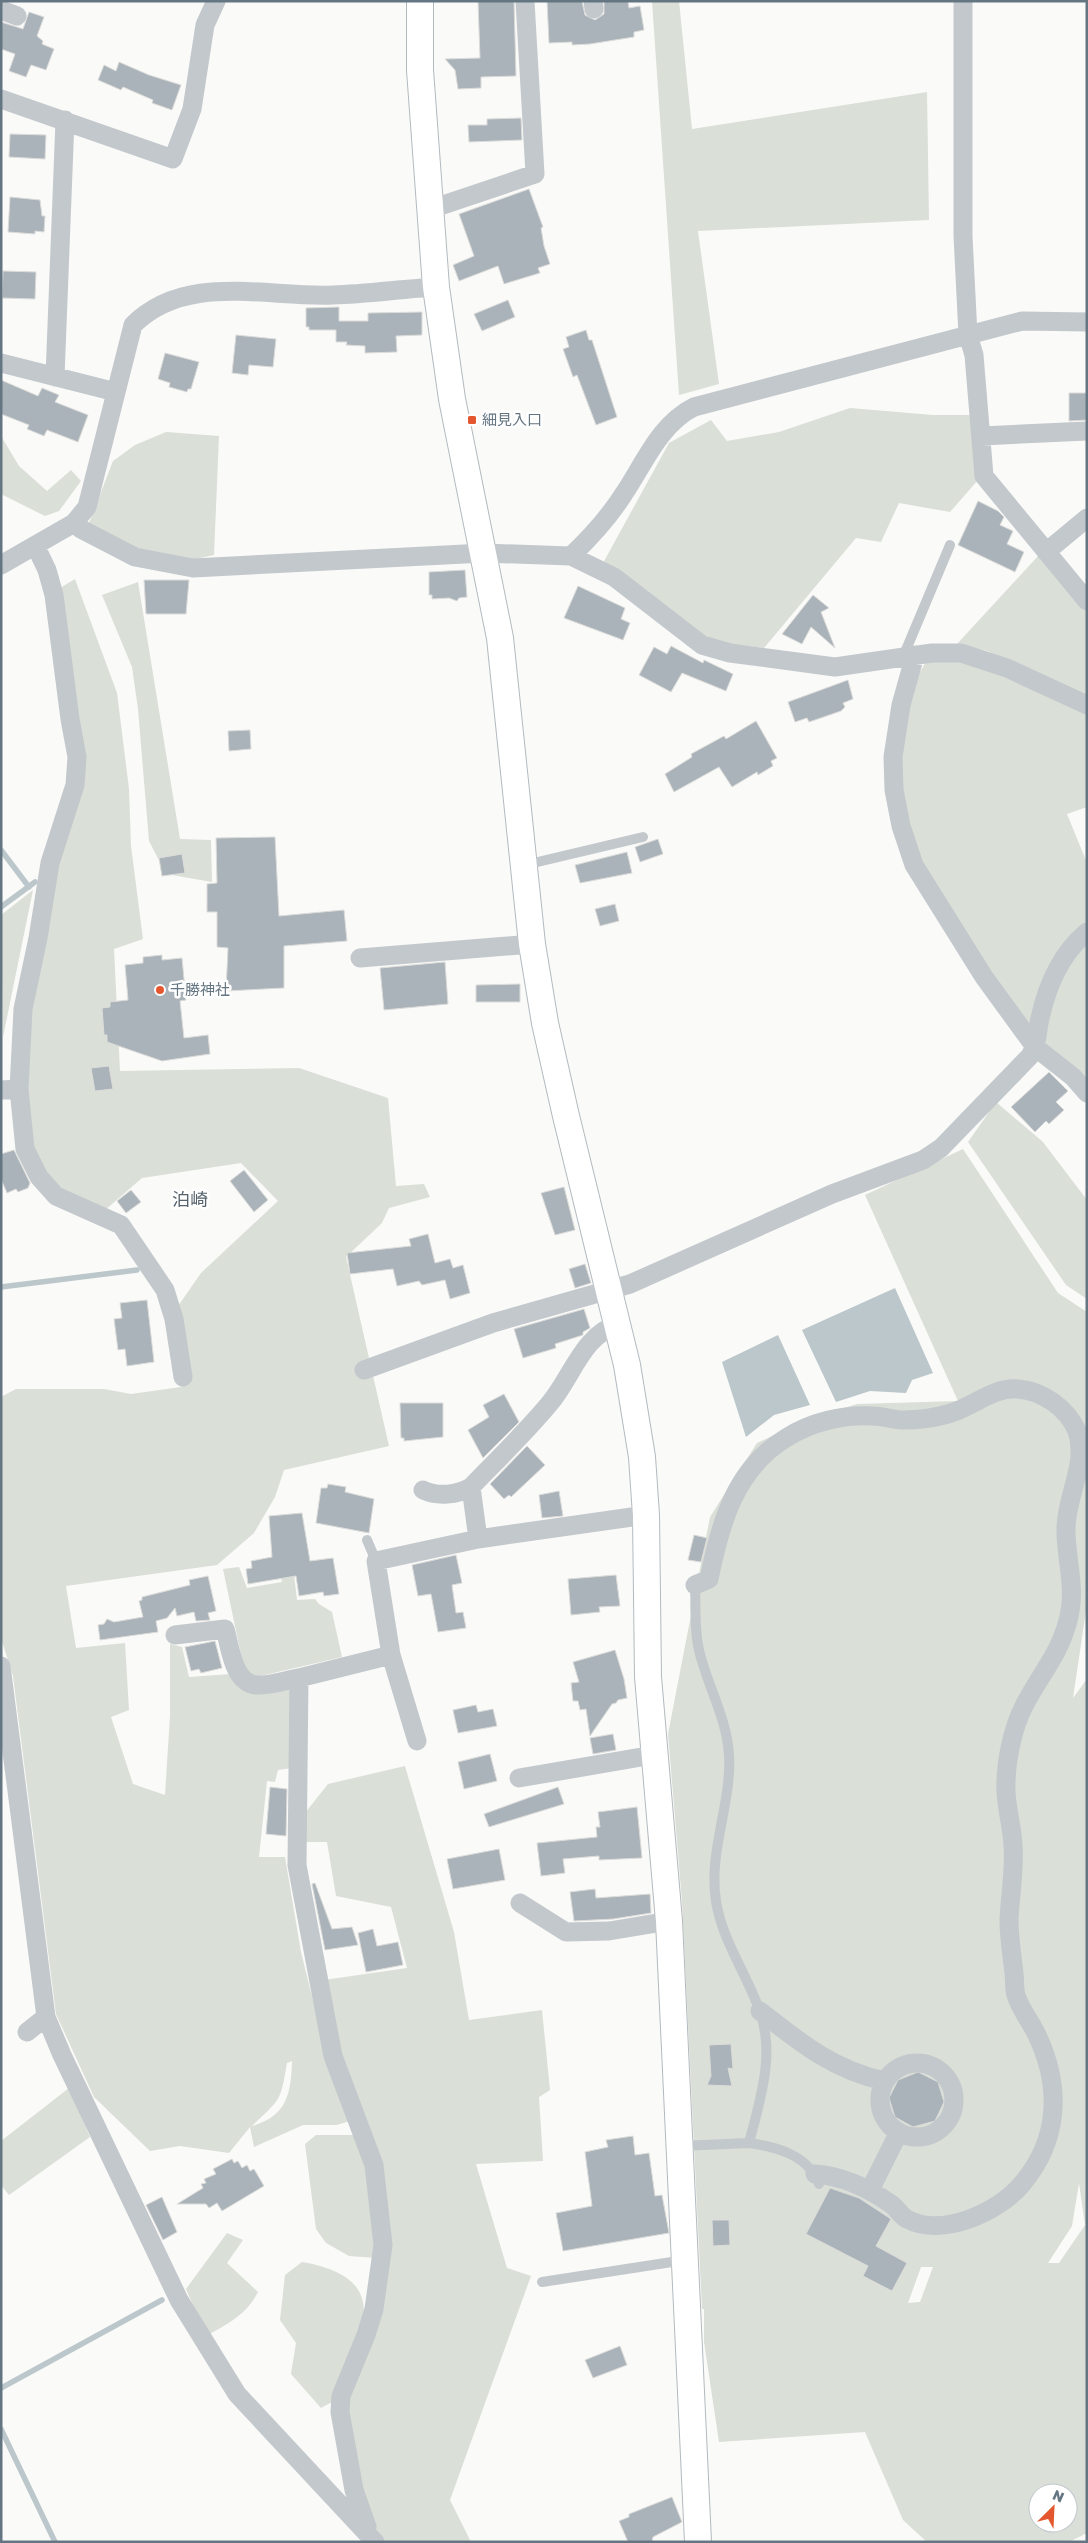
<svg xmlns="http://www.w3.org/2000/svg" width="1088" height="2543" viewBox="0 0 1088 2543" font-family="'Golos Text','Noto Sans JP',sans-serif">
	<style>
		.green { fill: #dadfd7; fill-rule: evenodd }
		.water { fill: #bbc7cb }
		.lines { fill: none; stroke-linecap: round; stroke-linejoin: round }
		.stream { stroke: #bbc7cb; stroke-width: 5.5 }
		.building { fill: #aab3b9; stroke: #dcdcda }
		.secondary-casing { stroke: #b3babf; stroke-width: 28 }
		.lane { stroke: #c3c8cc; stroke-width: 10 }
		.street { stroke: #c3c8cc; stroke-width: 19 }
		.secondary { stroke: #fff; stroke-width: 26 }
		.poi-dot { fill: #e4572e; stroke: #fff; stroke-width: 2 }
		.labels { text-anchor: middle; stroke-width: 5; stroke-linejoin: round; paint-order: stroke }
		.poi-label { font-size: 15px; fill: #657683; stroke: #fff; text-anchor: start }
		.quarter-label { font-size: 18px; fill: #57646e; stroke: #fff }
	</style>
	<rect width="100%" height="100%" fill="#fafaf8"/>
	<!-- green -->
	<path class="green" d="M652 1H679L692 129 927 92 929 220 698 231 719 384 679 395Z
		M850 408 933 415H970L978 480 950 512 899 503 881 542 856 538 764 648 722 643 694 634 603 563 669 443 711 420 727 441 779 432Z
		M166 432 219 436 214 555 191 560 143 551 89 523 113 461 135 445Z
		M1 436 19 466 47 491 71 470 81 481 59 511 45 516 1 494Z
		M1039 555 1074 597 1087 585V696L987 651 957 644Z
		M75 579 117 693 129 789 131 846 143 939 114 949 120 1071 299 1068 388 1098 396 1186 424 1184 430 1197 389 1208 382 1223 346 1257 389 1446 284 1470 275 1497 254 1533 217 1565 66 1586 76 1648 125 1643 129 1710 111 1717 133 1784 165 1795 170 1716V1644L182 1647 189 1677 230 1674 293 1687 292 1768 278 1770 275 1782 267 1781 259 1857H285L301 1952 326 2053 353 2120 337 2125H303L254 2147 250 2127 229 2153 180 2146 150 2151 94 2097 56 2014 13 1676 1 1638V1397L16 1389H104L131 1394 181 1387 169 1319 201 1273 278 1201 241 1163 142 1178 104 1211 59 1192 34 1161 26 1089 29 1019 54 870 77 799 60 588ZM292 2061C291 2094 287 2116 252 2126 281 2098 280 2103 287 2063Z
		M138 582 180 839 211 840 212 882 166 874 149 841 138 709 132 667 102 595Z
		M968 660 1087 712V807L1067 814 1087 863V923L1069 939 1031 1028 1028 1027C1004 992 981 958 957 923 947 908 933 892 926 875 898 814 886 721 926 662Z
		M33 890 3 1037 1 915Z
		M1087 940V1083L1040 1040 1054 989Z
		M996 1102 1043 1142 1087 1200V1299L1066 1285 968 1142Z
		M963 1149 1058 1293 1087 1312V1604L1073 1698 1087 1679V2533L1069 2542H927L903 2520 865 2432 719 2442 704 2342V2309H702L682 1901 668 1734 710 1517 757 1443 806 1420 857 1404 958 1401 865 1195ZM1079 2183 1085 2225 1059 2263H1048L1072 2226ZM921 2267H933L920 2302 908 2303ZM1038 2493H1068V2523H1038Z
		M292 1558 297 1600 315 1599 319 1604 332 1612 342 1657 252 1678 244 1669 223 1569 239 1567 247 1588 282 1582 277 1559Z
		M405 1766 454 1932 469 2020 542 2010 550 2090 539 2097 543 2161 476 2164 507 2268 531 2276 450 2500 471 2542H383L370 2526 345 2409 375 2329 383 2197 336 2058 324 1980 407 1968 391 1907 336 1896 327 1842H303L305 1813 328 1784Z
		M69 2088 90 2137 9 2195 1 2185V2141Z
		M316 2135H354L367 2166 376 2258 349 2256 326 2243 316 2229 305 2144Z
		M227 2233 243 2240 227 2263 258 2292C247 2314 228 2324 206 2336L186 2289Z
		M302 2262C400 2279 358 2338 334 2401L321 2408 291 2374 296 2343 280 2320 285 2275Z"/>
	<!-- water -->
	<path class="water" d="M895 1288 933 1373 912 1380 906 1393 870 1391 836 1402 802 1330Z
		M778 1335 810 1405 774 1415 746 1437 722 1362Z"/>
	<g class="lines">
		<!-- stream -->
		<path class="stream" d="M1 850 29 887
			M1 907 35 882
			M1 1287 137 1270
			M1 2388 162 2300
			M1 2429 55 2542"/>
	</g>
	<!-- building -->
	<path class="building" d="M478 1H514L516 76 481 77V88L458 89 455 70 445 59 480 58Z
		M547 1H582L585 15 595 20 604 14V1H628L629 8 640 6 644 30 634 32V37L590 44 572 45V42L549 43Z
		M29 12 44 17 37 36 43 41 42 44 54 49 46 70 31 65 26 77 9 71 15 54 1 49V22L23 29Z
		M119 62 149 75 181 85 172 110 152 103 153 100 123 87 121 90 98 80 104 65 116 71Z
		M521 118 522 140 469 142 468 125H487V119Z
		M10 134 46 135 45 159 9 157Z
		M529 189 543 227 541 228 544 246 550 264 538 268 540 273 504 284 498 266 459 281 453 265 474 256 459 214Z
		M10 197 40 200 42 216H45L44 232 35 231V234L8 232Z
		M3 271 36 272 35 299 2 298Z
		M508 300 515 317 482 331 474 314Z
		M339 307V321H368V313L422 312V335L396 336 397 352 365 353V346L346 345 347 342H336V330H309V327H306V308Z
		M586 330 589 340H592L617 417 596 425 577 375 573 377 563 349 569 347 566 337Z
		M236 335 276 339 273 367 249 365 248 375 232 373Z
		M165 353 199 362 191 389H188L187 392 169 387 170 383 158 379Z
		M1 380 38 396 42 388 59 395 55 402 88 415 78 442 47 430 44 436 27 429 29 425 1 414Z
		M1069 393H1087V420L1069 421Z
		M978 501 998 511 1004 517 1000 525 1013 531 1007 544 1024 552 1015 572 958 545Z
		M465 570 467 597 459 598 457 601 449 598 432 599V595H429V572Z
		M144 580H189L186 614H146Z
		M578 586 625 608 621 619 630 623 623 640 564 618Z
		M813 595 829 608 821 612 835 648 811 627 802 644 782 634Z
		M671 646 703 663 704 660 733 674 726 691 682 673 671 692 639 675 654 647 667 654Z
		M848 680 853 699 843 703 845 707 841 711 809 722 807 718 795 722 788 702Z
		M756 721 777 758 771 761 773 766 758 775 757 772 732 787 719 767 674 792 665 774 692 757 691 754 724 736 726 739Z
		M250 730 251 749 229 751 228 731Z
		M275 837 279 916 344 910 347 941 284 946V988L226 991 228 948 217 947V912H207V884L217 883 216 838Z
		M658 839 663 854 640 862 635 847Z
		M627 852 632 873 580 883 575 865Z
		M182 854 185 873 162 876 159 858Z
		M615 904 619 921 600 926 595 909Z
		M162 955V960L182 958 186 1000 180 1001 184 1038 208 1035 210 1054 162 1061 107 1042V1035H104L102 1008 110 1007V1002L128 1000 125 965 143 963V957Z
		M445 962 448 1004 384 1010 380 968Z
		M520 984V1002H476V985Z
		M109 1066 113 1089 95 1091 91 1068Z
		M1049 1072 1068 1091 1056 1102 1064 1110 1049 1124 1046 1121 1035 1132 1011 1107Z
		M14 1150 30 1183 28 1188 18 1192 16 1189 7 1193 1 1179V1154Z
		M244 1170 268 1200 254 1212 230 1181Z
		M564 1187 575 1230 555 1235 541 1193Z
		M131 1190 141 1202 126 1213 117 1201Z
		M428 1234 435 1263 450 1259 453 1268 463 1265 470 1293 450 1299 445 1280 422 1285 419 1281 397 1286 393 1269 350 1274 347 1253 411 1246 409 1239Z
		M585 1264 591 1283 575 1288 569 1269Z
		M147 1300 154 1362 127 1366 125 1349 118 1350 114 1319 122 1318 120 1303Z
		M584 1309 590 1328 583 1332V1335L555 1344 556 1348 523 1358 514 1329Z
		M504 1394 519 1422 483 1458 468 1430 489 1417 483 1405Z
		M400 1403H443V1437L404 1441V1438H401Z
		M527 1446 545 1465 511 1497 509 1495 504 1499 490 1484Z
		M328 1484 346 1487 345 1492 374 1499 369 1533 316 1523 321 1488H327Z
		M559 1491 563 1516 542 1518 539 1495Z
		M302 1513 310 1561 333 1558 339 1594 324 1596 323 1592 299 1596 296 1576 248 1584 246 1569 252 1568 251 1561 272 1557 269 1516Z
		M694 1535 707 1538 701 1562 688 1560Z
		M456 1555 462 1583 452 1585 456 1613 463 1612 466 1628 438 1632 431 1594 418 1596 412 1565Z
		M616 1575 620 1606 599 1607 600 1612 571 1615 568 1579Z
		M208 1576 216 1611 208 1613 210 1620 196 1621 194 1612 177 1616 175 1608 167 1618 156 1621 158 1632 100 1640 98 1625 104 1624 107 1619 114 1622 143 1617 139 1601 142 1600V1597L190 1585 189 1580Z
		M215 1641 222 1668 201 1673 199 1669 191 1671 185 1647Z
		M615 1650 624 1679 627 1698 618 1700 616 1703 612 1704 590 1736 586 1709 580 1710 578 1701H573L571 1683 579 1682 573 1662Z
		M476 1705 478 1712 493 1709 497 1726 458 1733 453 1710Z
		M613 1734 616 1750 593 1754 590 1738Z
		M490 1754 497 1781 464 1789 458 1762Z
		M270 1787 287 1789 286 1836 266 1834Z
		M558 1787 564 1804 489 1827 484 1814Z
		M637 1807 642 1858 599 1860V1856L563 1859 565 1873 541 1876 537 1843 597 1837 596 1827H600L598 1812Z
		M499 1849 505 1880 453 1889 447 1859Z
		M315 1883 332 1929 352 1927 358 1945 325 1950 312 1884Z
		M595 1889 596 1898 650 1894 651 1913 613 1919 574 1921 570 1892Z
		M373 1929 377 1946 398 1942 403 1965 366 1972 358 1933Z
		M731 2044 733 2069 728 2068 732 2086 707 2085 711 2076 709 2045Z
		M918 2072 938 2082 944 2102 935 2121 913 2127 895 2117 889 2098 898 2080Z
		M633 2136 635 2155 649 2153 655 2196 662 2195 669 2233 563 2251 556 2213 592 2206 585 2152 608 2147 606 2140Z
		M232 2159 234 2163 238 2161 242 2168 247 2165 250 2171 254 2169 264 2186 222 2211 217 2203 209 2208 206 2204H177L203 2188 201 2184 206 2183 204 2179 216 2174 213 2169Z
		M830 2188 859 2198 891 2219 876 2246 907 2263 892 2291 863 2276 868 2266 806 2234Z
		M162 2197 177 2232 163 2240 146 2205Z
		M712 2220H729L730 2245 713 2246Z
		M620 2346 627 2365 593 2378 585 2360Z
		M672 2497 682 2522 653 2537 652 2542H628L619 2521 629 2517V2514Z"/>
	<g class="lines">
		<!-- secondary casing -->
		<g class="secondary-casing">
			<path id="secondary" d="M420 1V70L436 287 452 399 500 638 532 944 545 1023 566 1116 627 1365 642 1457 646 1515 648 1677 669 1921 698 2542"/>
		</g>
		<!-- lane -->
		<path class="lane" d="M903 657 950 545
			M525 865 643 837
			M367 1540 376 1561
			M749 2143C777 2147 808 2155 819 2184
			M680 2146 749 2143C760 2100 776 2053 759 2009 746 1973 722 1940 716 1901 708 1852 732 1803 729 1755 727 1718 707 1685 699 1650 694 1630 696 1606 695 1585
			M542 2282 685 2260"/>
		<!-- street -->
		<path class="street" d="M593 1 594 9
			M963 1V236L968 335 974 355 984 476 1087 601
			M1 10 17 16
			M1 99 173 159 192 109 205 25 216 1
			M428 210 535 174 525 1
			M1 363 116 392
			M55 377 65 120
			M981 436 1087 431
			M74 523 81 529 135 557 193 568 484 553 571 556C591 537 610 516 625 492 645 462 660 424 694 407L1022 321 1087 322
			M36 547 47 570 54 595 70 719 77 757 75 785 50 863 38 938 23 1009 19 1089 25 1149 39 1177 56 1196 121 1225 165 1290 174 1319 183 1377
			M1046 552 1087 518
			M571 556 614 577 702 645 730 653 835 667 932 653H961L1007 668 1087 705
			M1 565 74 523 87 507 133 325C186 272 267 298 333 295 367 294 401 289 436 287
			M915 655 901 705 893 757 894 790 901 826 914 865 984 977 1035 1047 1073 1077 1087 1093
			M360 958 532 944
			M1 1090 19 1089
			M364 1370 493 1323 630 1284 832 1194 923 1160 941 1148 1030 1056C1037 1045 1037 1035 1039 1023 1046 988 1059 955 1087 932
			M423 1490C438 1497 457 1495 471 1487
			M478 1539 471 1487C498 1459 526 1432 550 1403 572 1377 583 1334 619 1324
			M695 1585 709 1579C720 1524 735 1469 786 1438 811 1422 844 1414 873 1416 883 1416 893 1420 903 1420 917 1420 934 1418 948 1414 972 1408 992 1387 1018 1389 1043 1391 1067 1408 1077 1431 1088 1463 1067 1494 1066 1527 1065 1560 1078 1588 1067 1624 1059 1654 1039 1677 1025 1704 1012 1728 1005 1765 1006 1792 1007 1810 1012 1827 1013 1845 1015 1869 1010 1895 1009 1920 1009 1938 1012 1955 1014 1973 1015 1980 1014 1989 1016 1995 1020 2009 1031 2022 1037 2035 1061 2086 1060 2139 1022 2184 999 2212 942 2238 907 2219 901 2216 898 2209 891 2204 868 2188 844 2176 815 2174
			M175 1635 225 1629C230 1646 233 1683 256 1685 269 1686 286 1680 299 1678
			M1 1666 46 2017 62 2055 179 2300 237 2394 375 2542
			M417 1741 391 1655 376 1561 478 1539 646 1515
			M519 1778 653 1755
			M520 1903 566 1932 609 1931 669 1921
			M760 2011C799 2042 835 2071 885 2081
			M27 2032 46 2017
			M880 2100a37 37 0 1 1 74 0a37 37 0 1 1-74 0Z
			M870 2190 899 2132
			M367 2527 354 2490 340 2412 341 2396 366 2335 374 2309 383 2245 374 2165 333 2056 297 1865 299 1678 391 1655"/>
		<!-- secondary -->
		<use href="#secondary" class="secondary"/>
	</g>
	<!-- markers -->
	<g class="poi-dot">
		<rect x="467" y="415" width="10" height="10" rx="2.5"/>
		<circle cx="160" cy="990" r="5"/>
	</g>
	<g class="labels">
		<!-- poi labels -->
		<g class="poi-label">
			<text x="482" y="425">細見入口</text>
			<text x="170" y="995">千勝神社</text>
		</g>
		<!-- quarter labels -->
		<g class="quarter-label">
			<text x="190" y="1206">泊崎</text>
		</g>
	</g>
	<!-- border -->
	<rect width="1088" height="2543" fill="none" stroke="#657683" stroke-width="5"/>
	<!-- north arrow -->
	<g transform="translate(1053 2508) rotate(24)"><circle r="24" fill="#ffffff" stroke="#c1c8cd"/>
	<path d="M0-4L9 19L0 12L-9 19Z" fill="#e4572e"/>
	<text y="-8" font-size="14" font-weight="bold" text-anchor="middle" fill="#657683">N</text>
	</g>
</svg>
